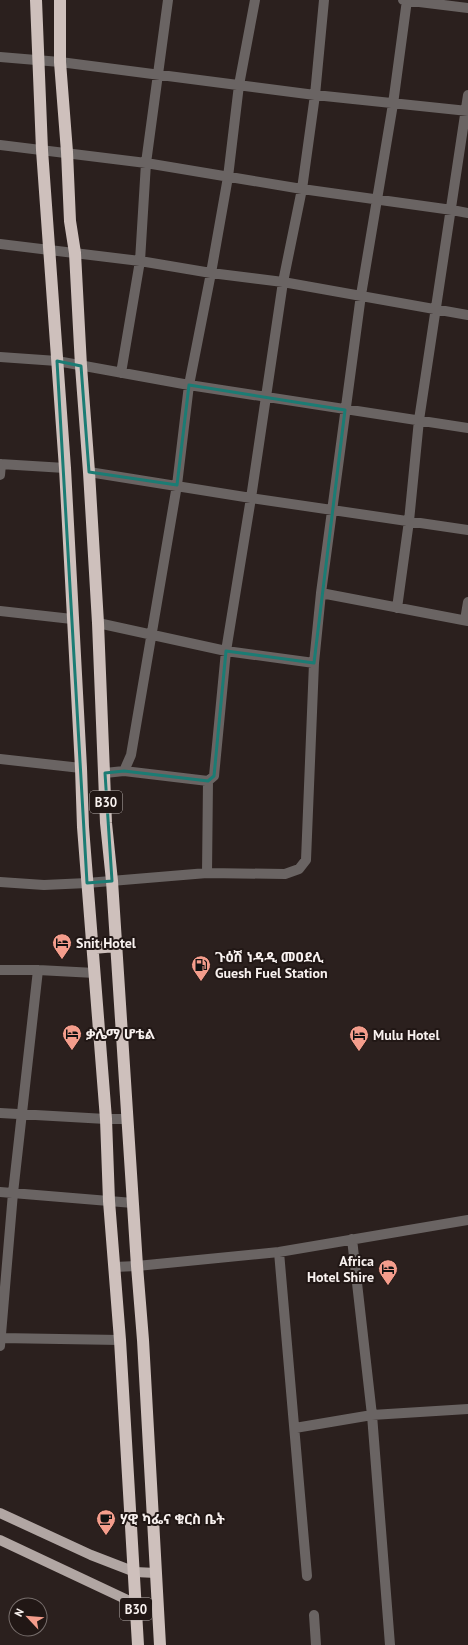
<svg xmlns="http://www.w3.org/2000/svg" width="468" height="1645" viewBox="0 0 468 1645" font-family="'PT Sans','Noto Sans Ethiopic',sans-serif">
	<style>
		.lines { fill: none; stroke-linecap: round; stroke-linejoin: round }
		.minor { stroke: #6a6463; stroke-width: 10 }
		.major { stroke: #b1a6a3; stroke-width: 10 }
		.highway { stroke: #cec0bc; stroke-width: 12 }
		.marked { fill: none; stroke: #1b7c74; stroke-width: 3; stroke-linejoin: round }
		.labels { text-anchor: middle; stroke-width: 4; stroke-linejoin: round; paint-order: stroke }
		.shield { fill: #211715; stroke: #b8b0ae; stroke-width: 1 }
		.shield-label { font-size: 13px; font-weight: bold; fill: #f8f1ef }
		.poi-label { font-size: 14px; font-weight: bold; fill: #f8f1ef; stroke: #211715; text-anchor: start }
	</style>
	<rect width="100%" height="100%" fill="#2b201e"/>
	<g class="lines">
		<!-- minor -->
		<path class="minor" d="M403 0 468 8
			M0 57 60 62 315 95 468 111
			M0 145 146 163 302 189 452 210 468 213
			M0 244 140 261 211 273 283 282 468 315
			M0 357 57 361 189 385 468 428
			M121 373 140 261 146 163 168 0
			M0 464 65 468
			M89 472 251 498 468 530
			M0 475 1 464
			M321 593 468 621
			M397 608 409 521 419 420 468 95
			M0 611 72 619
			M465 620 468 602
			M98 623 226 651 314 663
			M0 759 81 768
			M124 771 131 755 177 485 189 385 211 273 228 177 239 85 255 0
			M105 773 124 771 208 781
			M207 873 208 781 214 776 226 651 251 498 283 282 302 189 315 95 324 0
			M0 882 44 885 87 883 207 873 285 874 299 869 306 860 314 663 321 593 361 295 393 104 407 0
			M0 970H38L95 973
			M0 1113 106 1119H128
			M0 1192 133 1203
			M352 1239 372 1415 390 1645
			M279 1252 307 1576
			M114 1267 137 1266 279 1252 468 1220
			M0 1338 120 1340
			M0 1346 13 1193 38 970
			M295 1428 372 1415 468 1409
			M314 1615 316 1645"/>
		<!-- major -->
		<path class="major" d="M0 1513 91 1555 135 1572 156 1573
			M0 1540 136 1604H158"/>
		<!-- highway -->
		<path class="highway" d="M36 0 42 150 65 468 81 768 83 827 106 1119 109 1201 120 1340 138 1645
			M60 0V62L67 152 70 221 75 253 81 366 89 472 98 623 106 823 112 881 137 1266 143 1340 160 1645
			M93 948 116 946"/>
	</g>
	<!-- marked area -->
	<path class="marked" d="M57 361 81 366 89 472 177 485 189 385 345 410 314 663 226 651 214 776 208 781 124 771 105 773 112 881 87 883Z"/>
	<!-- icons -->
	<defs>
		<g id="hotel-pin" transform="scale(1)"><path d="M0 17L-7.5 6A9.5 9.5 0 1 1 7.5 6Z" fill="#f49d8c" stroke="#211715"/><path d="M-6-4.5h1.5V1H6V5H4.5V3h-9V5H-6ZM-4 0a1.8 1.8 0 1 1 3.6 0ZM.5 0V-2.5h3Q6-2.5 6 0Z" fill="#111"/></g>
		<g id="fuel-pin" transform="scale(1)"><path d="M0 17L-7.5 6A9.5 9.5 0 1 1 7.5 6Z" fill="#f49d8c" stroke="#211715"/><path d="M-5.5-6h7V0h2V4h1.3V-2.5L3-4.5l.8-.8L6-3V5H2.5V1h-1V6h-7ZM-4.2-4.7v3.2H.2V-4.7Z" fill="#111"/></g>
		<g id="cafe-pin" transform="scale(1)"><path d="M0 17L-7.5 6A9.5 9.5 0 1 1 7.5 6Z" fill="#f49d8c" stroke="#211715"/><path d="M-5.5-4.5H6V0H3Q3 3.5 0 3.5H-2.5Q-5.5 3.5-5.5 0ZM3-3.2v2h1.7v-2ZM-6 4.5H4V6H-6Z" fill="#111"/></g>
	</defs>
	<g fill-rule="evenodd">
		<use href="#hotel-pin" x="62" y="943"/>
		<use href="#fuel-pin" x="201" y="965"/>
		<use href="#hotel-pin" x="72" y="1034"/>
		<use href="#hotel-pin" x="359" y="1035"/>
		<use href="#hotel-pin" x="388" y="1269"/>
		<use href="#cafe-pin" x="106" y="1519"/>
	</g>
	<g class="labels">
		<!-- shield labels -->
		<g class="shield">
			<rect x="90" y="791" width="32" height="22" rx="3"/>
			<rect x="120" y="1598" width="32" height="22" rx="3"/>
		</g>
		<g class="shield-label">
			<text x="106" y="807">B30</text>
			<text x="136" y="1614">B30</text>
		</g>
		<!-- poi labels -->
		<g class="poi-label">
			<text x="76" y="948">Snit Hotel</text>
			<text x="215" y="962">ጉዕሽ ነዳዲ መዐደሊ<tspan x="215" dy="16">Guesh Fuel Station</tspan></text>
			<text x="86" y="1039">ቃሌማ ሆቴል</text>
			<text x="373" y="1040">Mulu Hotel</text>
			<text x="374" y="1266" text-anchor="end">Africa<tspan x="374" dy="16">Hotel Shire</tspan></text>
			<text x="120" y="1524">ሃዊ ካፌና ቁርስ ቤት</text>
		</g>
	</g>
	<!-- north arrow -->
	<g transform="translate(28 1617) rotate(296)"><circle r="19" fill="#211715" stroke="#776e6c"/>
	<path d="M0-3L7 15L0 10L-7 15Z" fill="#f49d8c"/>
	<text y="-6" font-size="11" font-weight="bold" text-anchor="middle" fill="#f8f1ef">N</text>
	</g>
</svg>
